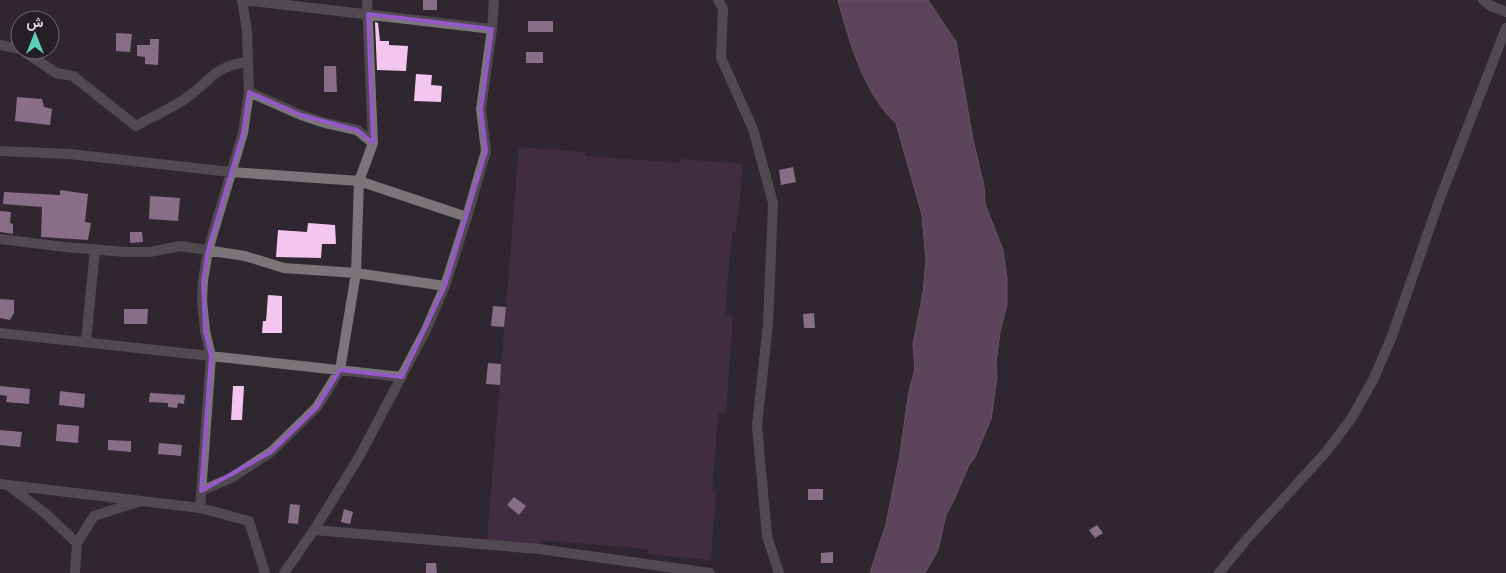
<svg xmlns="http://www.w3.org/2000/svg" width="1506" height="573" viewBox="0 0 1506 573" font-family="'Alegreya Sans',Vazirmatn,sans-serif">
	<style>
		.green { fill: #573755 }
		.water { fill: #92688e; stroke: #ab8ba8 }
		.building { fill: #f4c5ef }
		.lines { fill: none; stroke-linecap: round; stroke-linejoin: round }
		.minor { stroke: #797578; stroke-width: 10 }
		.tertiary { stroke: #797578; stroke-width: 10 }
		.marked { fill: none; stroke: #9558c8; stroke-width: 4; stroke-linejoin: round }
	</style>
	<rect width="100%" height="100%" fill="#2f272f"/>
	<!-- green -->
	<path class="green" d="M519 147 585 152V156L680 163V159L743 164 736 232H732L725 314 733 316 726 413H718L712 491 716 492 711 560 648 554V549L540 540 539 544 487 540Z"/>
	<!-- water -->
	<path class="water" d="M838 0H928L956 42 973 140 984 186 985 204 1003 250 1007 279V304L1000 332 996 362 997 378 991 419 975 457 969 465 954 500 946 515 938 550 925 573H870L886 524 900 454 909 391 915 369 913 344 923 293 926 260 922 215 896 123C864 95 849 40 838 0Z"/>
	<!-- building -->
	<path class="building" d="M423 0H437V10H423Z
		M528 21H553V32H528Z
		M375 22 378 23 380 41H389V45L408 46 406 71 377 70Z
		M116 33 132 34 130 52 116 51Z
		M150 39H159L158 65 145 64V57L137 56V45H150Z
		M526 52H543V63H526Z
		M324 66H336L337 92H324Z
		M416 74 432 75 431 85 442 86 441 102 414 101Z
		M17 97 42 99 44 107 52 109 50 125 15 121Z
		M793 167 796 182 781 185 779 170Z
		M60 190 88 194 85 222 91 223 88 240 41 237 42 207 3 204 4 192 60 195Z
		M150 196 180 198 178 221 149 219Z
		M0 211 11 212 10 223 13 224V234L0 232Z
		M308 223 335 225 336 244H322L321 258 276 257 278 230 307 232Z
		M130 232H142L143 242 130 243Z
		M268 295 282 296V333H262L263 321H266Z
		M0 299 14 300V313L10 320 0 318Z
		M493 306 506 307 504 327 491 326Z
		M124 309H148L147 324H124Z
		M814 313 815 328H804L803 314Z
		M488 363 501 364 500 385 486 384Z
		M0 386 30 389 29 404 6 402 7 396 0 395Z
		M233 386H244L242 420H231Z
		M60 391 85 394 84 408 59 405Z
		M150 393 185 395 184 404 178 403 177 408 168 407V403L149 402Z
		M57 424 79 426 78 443 56 441Z
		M0 430 22 432 20 447 0 445Z
		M108 440 131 441V452L108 450Z
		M159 443 182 445 181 456 158 454Z
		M808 489H823V500H808Z
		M514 497 526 506 519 515 507 505Z
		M290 504 300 505 298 524 288 523Z
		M344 509 353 512 350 524 341 522Z
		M1097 525 1103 533 1095 538 1089 530Z
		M833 552V563H821V553Z
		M426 563H436L437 573H426Z"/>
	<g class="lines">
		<!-- minor -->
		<path class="minor" d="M244 0 492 29
			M718 0 723 9 721 58 753 129 773 203 768 324 757 426 767 536 779 573
			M1483 0 1491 6 1506 12
			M0 45 20 49
			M22 50 56 73 73 76 136 126C152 117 170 109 185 99 209 83 214 65 248 62V68
			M249 88V92L301 115 325 123 357 130 373 143
			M0 151 70 154 231 172 359 181 467 217
			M0 239 65 247 125 252H150L180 246 245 256 284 268 356 273 445 286
			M0 333 402 377
			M86 342 95 249
			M0 484 200 508 249 521 265 573
			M9 486 46 514 77 543 75 573
			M201 491 231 478 271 452 317 407 340 370 356 273 359 181 373 143 367 0
			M200 508 211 356 205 331 202 300 203 281 208 250 243 133 249 92 247 31 242 0
			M314 530 539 549 710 573
			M77 543 94 516 138 502
			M1219 573 1246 540 1326 452 1351 419 1373 380 1392 336 1439 201 1506 28"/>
		<!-- tertiary -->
		<path class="tertiary" d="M284 573 314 530 359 457 426 330 445 286 467 217 486 151 481 109 492 29 494 0"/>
	</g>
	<!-- marked area -->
	<path d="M0 0H1506V573H0ZM368 14 492 29 481 109 486 151 445 286 402 377 340 370 317 407 271 452 201 491 211 356 205 331 203 281 208 250 243 133 249 92 301 115 357 130 373 143Z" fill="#2f272f" fill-opacity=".55" fill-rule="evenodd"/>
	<path class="marked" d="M368 14 492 29 481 109 486 151 445 286 402 377 340 370 317 407 271 452 201 491 211 356 205 331 203 281 208 250 243 133 249 92 301 115 357 130 373 143Z"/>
	<!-- north arrow -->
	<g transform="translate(35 35)"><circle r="24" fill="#261e25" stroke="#726b71"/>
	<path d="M0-4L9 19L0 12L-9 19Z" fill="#5dceb9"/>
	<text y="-8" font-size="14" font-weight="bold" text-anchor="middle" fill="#e4dee3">ش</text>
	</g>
</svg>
